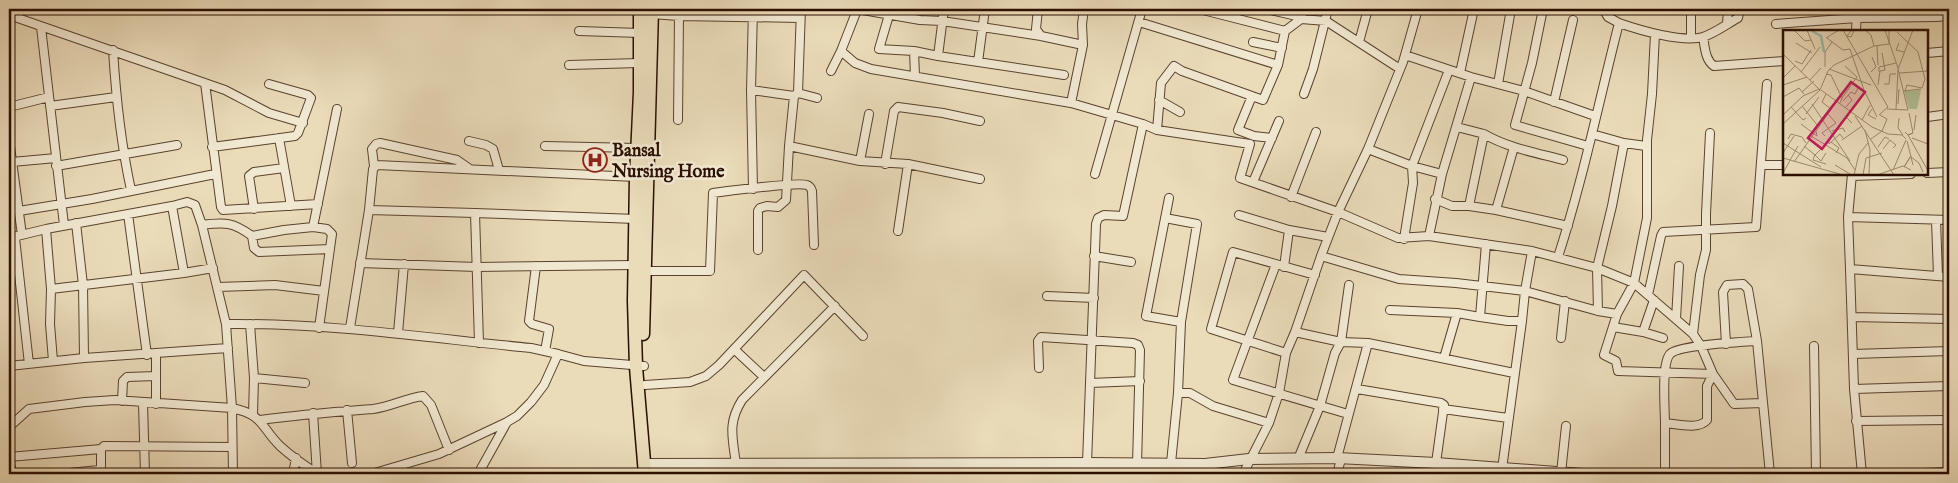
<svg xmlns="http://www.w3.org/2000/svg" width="1958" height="483" viewBox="0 0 1958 483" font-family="'IM FELL English',serif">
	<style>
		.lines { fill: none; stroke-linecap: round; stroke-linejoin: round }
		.minor-casing { stroke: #5b422e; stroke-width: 10 }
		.tertiary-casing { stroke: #5b422e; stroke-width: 12 }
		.primary-casing { stroke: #2b0f00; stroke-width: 15 }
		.minor { stroke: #f1e8d2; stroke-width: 8 }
		.tertiary { stroke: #f1e8d2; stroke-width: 10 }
		.primary { stroke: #eadbb9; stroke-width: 12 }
		.labels { text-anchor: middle; stroke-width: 5; stroke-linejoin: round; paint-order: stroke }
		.poi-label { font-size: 18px; font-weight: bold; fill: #2b0f00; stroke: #f1e8d2; text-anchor: start }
		.inset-river { fill: none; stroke: #98bbae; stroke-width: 2.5 }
		.inset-road { fill: none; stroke: #9e896f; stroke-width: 1 }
		.view { fill: #c2185b; fill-opacity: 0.15; stroke: #c2185b; stroke-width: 2.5 }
		.inset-edge { fill: none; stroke: #2b0f00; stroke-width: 2.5 }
	</style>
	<rect width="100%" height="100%" fill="#eadbb9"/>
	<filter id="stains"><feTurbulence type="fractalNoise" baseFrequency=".004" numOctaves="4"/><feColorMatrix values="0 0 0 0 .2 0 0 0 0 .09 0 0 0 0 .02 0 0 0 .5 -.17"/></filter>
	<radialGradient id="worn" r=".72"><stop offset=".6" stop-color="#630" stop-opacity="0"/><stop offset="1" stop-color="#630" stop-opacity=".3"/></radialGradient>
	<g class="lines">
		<!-- minor casing -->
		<g class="minor-casing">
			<path id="minor" d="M753 9 751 90 794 96
				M801 9 798 93 794 96 789 146 860 161 908 164 898 231
				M857 9 920 20 942 21 1041 36 1083 45
				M1038 9 1036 29 1041 36
				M1199 9 1285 31
				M1266 9 1301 17
				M1303 9 1301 19 1326 21 1400 69
				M1543 9 1532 63 1515 125 1588 146
				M1936 9V17L1949 16
				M651 14 679 16 800 18
				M9 15 225 90 269 113 303 123
				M889 15 879 49 914 51
				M1139 22 1278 65
				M1619 23C1639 30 1683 43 1703 37 1715 33 1727 24 1738 18L1740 9
				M1727 24 1728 9
				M1776 24 1857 18 1936 17
				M41 27 64 225
				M579 31 640 33
				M1856 31 1857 9
				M1655 34 1652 94 1647 140V218L1634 283 1617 314 1604 355 1616 361 1618 371 1713 374 1734 404 1762 403
				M1703 37C1705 47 1705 60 1714 66L1784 61
				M1691 38V9
				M1253 42 1282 48
				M1359 42 1368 9
				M113 50C116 98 121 144 131 190
				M841 51 855 63 871 69 1071 103 1143 124
				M1927 53 1949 51
				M1405 55 1471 77 1524 91 1595 116
				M938 56 1064 75
				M978 62 985 9
				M569 65 639 63
				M831 71 841 51 857 10
				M1460 73 1474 9
				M915 76 914 51 938 56 944 9
				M205 83 221 207 223 210 318 204
				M1948 83 1949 102
				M1498 84 1511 9
				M751 90 753 189
				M798 93 817 98
				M1304 94 1313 69 1328 9
				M1252 96 1238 130 1254 136 1272 138
				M1159 100 1180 112
				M1554 102 1573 20
				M1071 103 1083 45 1082 24 1084 9
				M50 106 116 97
				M9 107 49 97
				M1927 117 1949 114
				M678 120 679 16
				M1457 127 1484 134 1469 206 1496 210 1514 147
				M1157 130 1161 83 1174 66 1182 71 1263 100 1278 65 1285 31 1301 19
				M1484 134C1508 148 1537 153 1563 160
				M1592 134 1624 143 1646 146
				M279 138 291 206
				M9 139 22 235
				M469 141 486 145 493 149 499 170
				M545 146 637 148
				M212 147 295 136 298 133 311 98 308 95 269 84
				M1368 149 1412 166 1449 70
				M860 161 869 114
				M12 162 56 158
				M885 164 894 111 898 107 943 113 980 121
				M908 164 980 179
				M1762 165H1784
				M56 166 177 145
				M374 166 372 149 376 144 380 143 457 160 470 169
				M1927 173 1949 172
				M1095 174 1142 9
				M1852 174 1848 217 1850 269 1854 389 1862 474
				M1852 176 1911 174
				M1253 182 1279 121
				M1291 197 1316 132
				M1169 198 1146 316 1181 322
				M1435 199 1452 206H1469
				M172 206 184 273 213 268
				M254 209 249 176 254 172 284 168
				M369 210 475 213 479 343
				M1496 210 1568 226
				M19 211 92 199 215 174
				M475 213 636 219
				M128 214 147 355
				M1239 215 1289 230 1328 237
				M1848 217 1949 220
				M1165 218 1197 224 1181 322 1178 393 1171 463
				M1936 220 1938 276
				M76 223 83 285 84 358 228 348
				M202 225C225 222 233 222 252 236L254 248 259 252 330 249
				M46 229 51 289 50 324 53 361
				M252 236 284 230 313 227
				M1429 236 1442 174 1471 77
				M9 238 46 229 172 206 187 202 195 205 202 225 226 324 232 408 233 474
				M15 238 29 364
				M1404 239 1413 183 1412 166 1442 174
				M1486 244 1480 317 1508 321H1522L1502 469
				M758 250V211L760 208 767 206 778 207 786 200 789 146
				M1094 256 1131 262
				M1321 256 1399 279 1456 283 1525 291 1598 311 1597 268 1634 283 1693 334 1701 346 1713 374 1707 386V420C1699 430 1677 424 1665 423V474
				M1558 257C1583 180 1599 101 1619 23L1608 17 1603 9
				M360 263 477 267 634 265
				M1276 264 1233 380 1348 414
				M536 266 529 321 532 324 549 329 545 351
				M1284 267 1289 230
				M1850 269 1949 277
				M645 271H710L713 193C728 191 798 182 807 185 810 186 811 188 812 191L814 245
				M217 287 275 285 324 291
				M51 289 184 273
				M1648 295 1661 236 1663 232 1756 227 1767 84
				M1047 296 1094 298
				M1654 300 1643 332 1663 338
				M1390 310 1457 313 1480 317
				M1598 311 1617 314
				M1852 317 1949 319
				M1676 319 1679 266
				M1522 321 1525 291 1532 251
				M226 324C329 323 429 338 531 348L558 354
				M250 324 254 378
				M1613 327 1643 332
				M319 328 332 234 327 229 313 227 337 109
				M350 328 369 210 373 169 377 165 636 177
				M1295 332 1341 342 1368 343
				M398 333 404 264
				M1693 334 1700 275 1706 250V214L1710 133
				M1561 338 1565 301
				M1726 344 1723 292 1727 285 1743 284 1748 289 1757 341
				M1814 346 1816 474
				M734 349 764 377
				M1286 353 1211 329 1233 252 1315 275
				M1853 354 1949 351
				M1444 358 1457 313
				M9 366 84 358
				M1039 368 1038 341 1041 337 1133 343 1138 345 1140 350 1137 465
				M1090 383 1140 381
				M645 385 690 382 706 376 719 365 804 275 863 336
				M1357 389 1441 403 1444 405 1436 463
				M1854 389 1949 386
				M1178 393H1190L1213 406 1269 423
				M122 401 123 381 127 377 156 376
				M143 403 145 474
				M156 404V354
				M1443 409 1508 418
				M347 410 352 463
				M313 413 317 474
				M253 415 254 378 305 383
				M260 420C298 415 336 412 373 409 390 407 406 398 423 396L431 405 449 450
				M1856 421 1949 420
				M1665 423C1665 409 1661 364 1670 354 1679 345 1742 342 1757 341L1770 474
				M9 427 29 409 85 402 115 400 232 408C264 415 260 426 280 446 291 456 305 466 318 474
				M1337 458 1368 343 1514 373
				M1298 459 1320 406 1335 353 1341 342 1349 285
				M1087 463 1096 224 1098 218 1104 215 1123 216 1143 124 1157 130 1250 144 1240 178 1338 212 1398 238 1429 236 1532 251 1597 268 1612 206 1624 143
				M922 464 923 474
				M1114 464V474
				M736 465C733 438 727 424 742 400L835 306
				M1561 473 1566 426
				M12 474 9 457 101 449
				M59 474 99 470 101 467V449L104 446 232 447
				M293 474 296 458
				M371 474 439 454 507 422
				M478 474 507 422 517 416 531 402 544 385 558 354 584 361 644 366
				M1243 474 1269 423 1279 393 1286 353 1295 332 1321 256 1338 212 1368 149 1403 62 1418 9
				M1337 474 1341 459"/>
		</g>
		<!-- tertiary casing -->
		<g class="tertiary-casing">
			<path id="tertiary" d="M644 464 1087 463 1205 464 1249 459 1337 458 1436 463 1583 474
				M1924 474 1949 473"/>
		</g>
		<!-- primary casing -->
		<g class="primary-casing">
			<path id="primary" d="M640 9V92L636 177 634 301 636 367 645 474
				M643 334 652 9"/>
		</g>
		<!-- minor -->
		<use href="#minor" class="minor"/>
		<!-- tertiary -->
		<use href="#tertiary" class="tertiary"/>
		<!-- primary -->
		<use href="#primary" class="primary"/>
	</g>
	<!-- icons -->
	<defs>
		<g id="hospital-ring" transform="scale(1.25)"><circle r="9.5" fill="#f1e8d2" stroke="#8f2418" stroke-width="1.5"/><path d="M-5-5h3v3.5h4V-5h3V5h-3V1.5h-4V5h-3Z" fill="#8f2418"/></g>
	</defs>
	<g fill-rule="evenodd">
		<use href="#hospital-ring" x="595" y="160"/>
	</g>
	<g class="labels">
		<!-- poi labels -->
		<g class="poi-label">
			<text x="612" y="156">Bansal<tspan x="612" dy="21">Nursing Home</tspan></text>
		</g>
	</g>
	<!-- overview -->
	<g transform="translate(1783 30)">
		<rect width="145" height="145" fill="#eadbb9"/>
		<path d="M138 60 134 79H126L121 61Z" fill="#b1c194"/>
		<path class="inset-river" d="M29 1 38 6 41 22"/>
		<path class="inset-road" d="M24 0 32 19M60 0 105 77 96 85M82 0 88 5 91 16M102 0 115 38M12 1 22 11 28 10M68 1 64 6 68 7 71 1M114 2 135 22 142 49 139 58M43 8 56 0M44 8 60 20 67 19 81 60 94 87M13 13 29 23M116 13 113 20 121 22M94 16 95 35M0 24 37 60M12 31 19 34 28 20M62 36 74 47M42 37V22L49 12M46 39 88 55M144 41 145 21M18 42 37 17M88 42 93 37 89 27M96 42V37L113 33M116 43 145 41M43 44 48 45 59 68 57 73M0 48 12 36M27 50 38 38M101 54H106L107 44H113M0 55 24 47M95 55 97 41 102 40 99 23M37 60 45 41 51 35 91 16 106 14V0M38 60 89 97 105 104 119 105 123 109M121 61 138 59M122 61 124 55 139 58M19 62 31 51M43 64 39 72 48 79M0 67 16 58 21 64M59 68 74 47M60 71 68 62 72 64 76 56M29 74 67 131M115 74 116 59M19 76 35 96M8 77 20 90 23 88M63 77 69 70 65 65M89 79 85 85 93 89M104 79 125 80M113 79 115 40M125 80 115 39 130 0M126 83 130 103M23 84 36 67M0 85 20 66 36 59M72 86 111 145M116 88 115 98 120 105M79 90 87 75M57 93 63 87 69 93M0 94 37 60M18 94 34 106 33 101M82 100 87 120 86 145M131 100 133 85M49 101 60 98 62 102M130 103 125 105 122 102 125 105 130 103M125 105 144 139M28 106 64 128 72 140M42 106 39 103 53 93 45 84M129 108 145 114M5 109 8 104 19 107 23 113M46 109V114L57 104 60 108M88 109 99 101 104 89 97 85M59 110 79 96M124 111 130 135M48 112 56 118 53 123M0 113 38 137M21 116 32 125 44 113M95 117 102 107 106 109M100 119 107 110 113 115 110 118M0 123 11 106M32 124 30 130 43 134M32 125 38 131 43 123M127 127 121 137 128 126M128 127 136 133 140 142M0 128 60 145M11 132 54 71M52 135 67 144M110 140 123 110M0 143 15 116M71 145 76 124 85 113M80 145 83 128 99 123M94 145 120 136 128 140"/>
		<path class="view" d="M68 52 82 62 39 119 25 108Z"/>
		<rect width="145" height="145" class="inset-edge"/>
	</g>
	<!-- margin -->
	<rect width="1958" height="483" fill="none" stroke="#eadbb9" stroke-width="30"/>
	<rect x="10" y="10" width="1938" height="463" fill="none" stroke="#2b0f00" stroke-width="2.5"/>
	<rect x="15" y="15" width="1928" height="453" fill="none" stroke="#2b0f00"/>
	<rect width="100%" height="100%" filter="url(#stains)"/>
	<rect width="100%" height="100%" fill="url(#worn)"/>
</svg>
